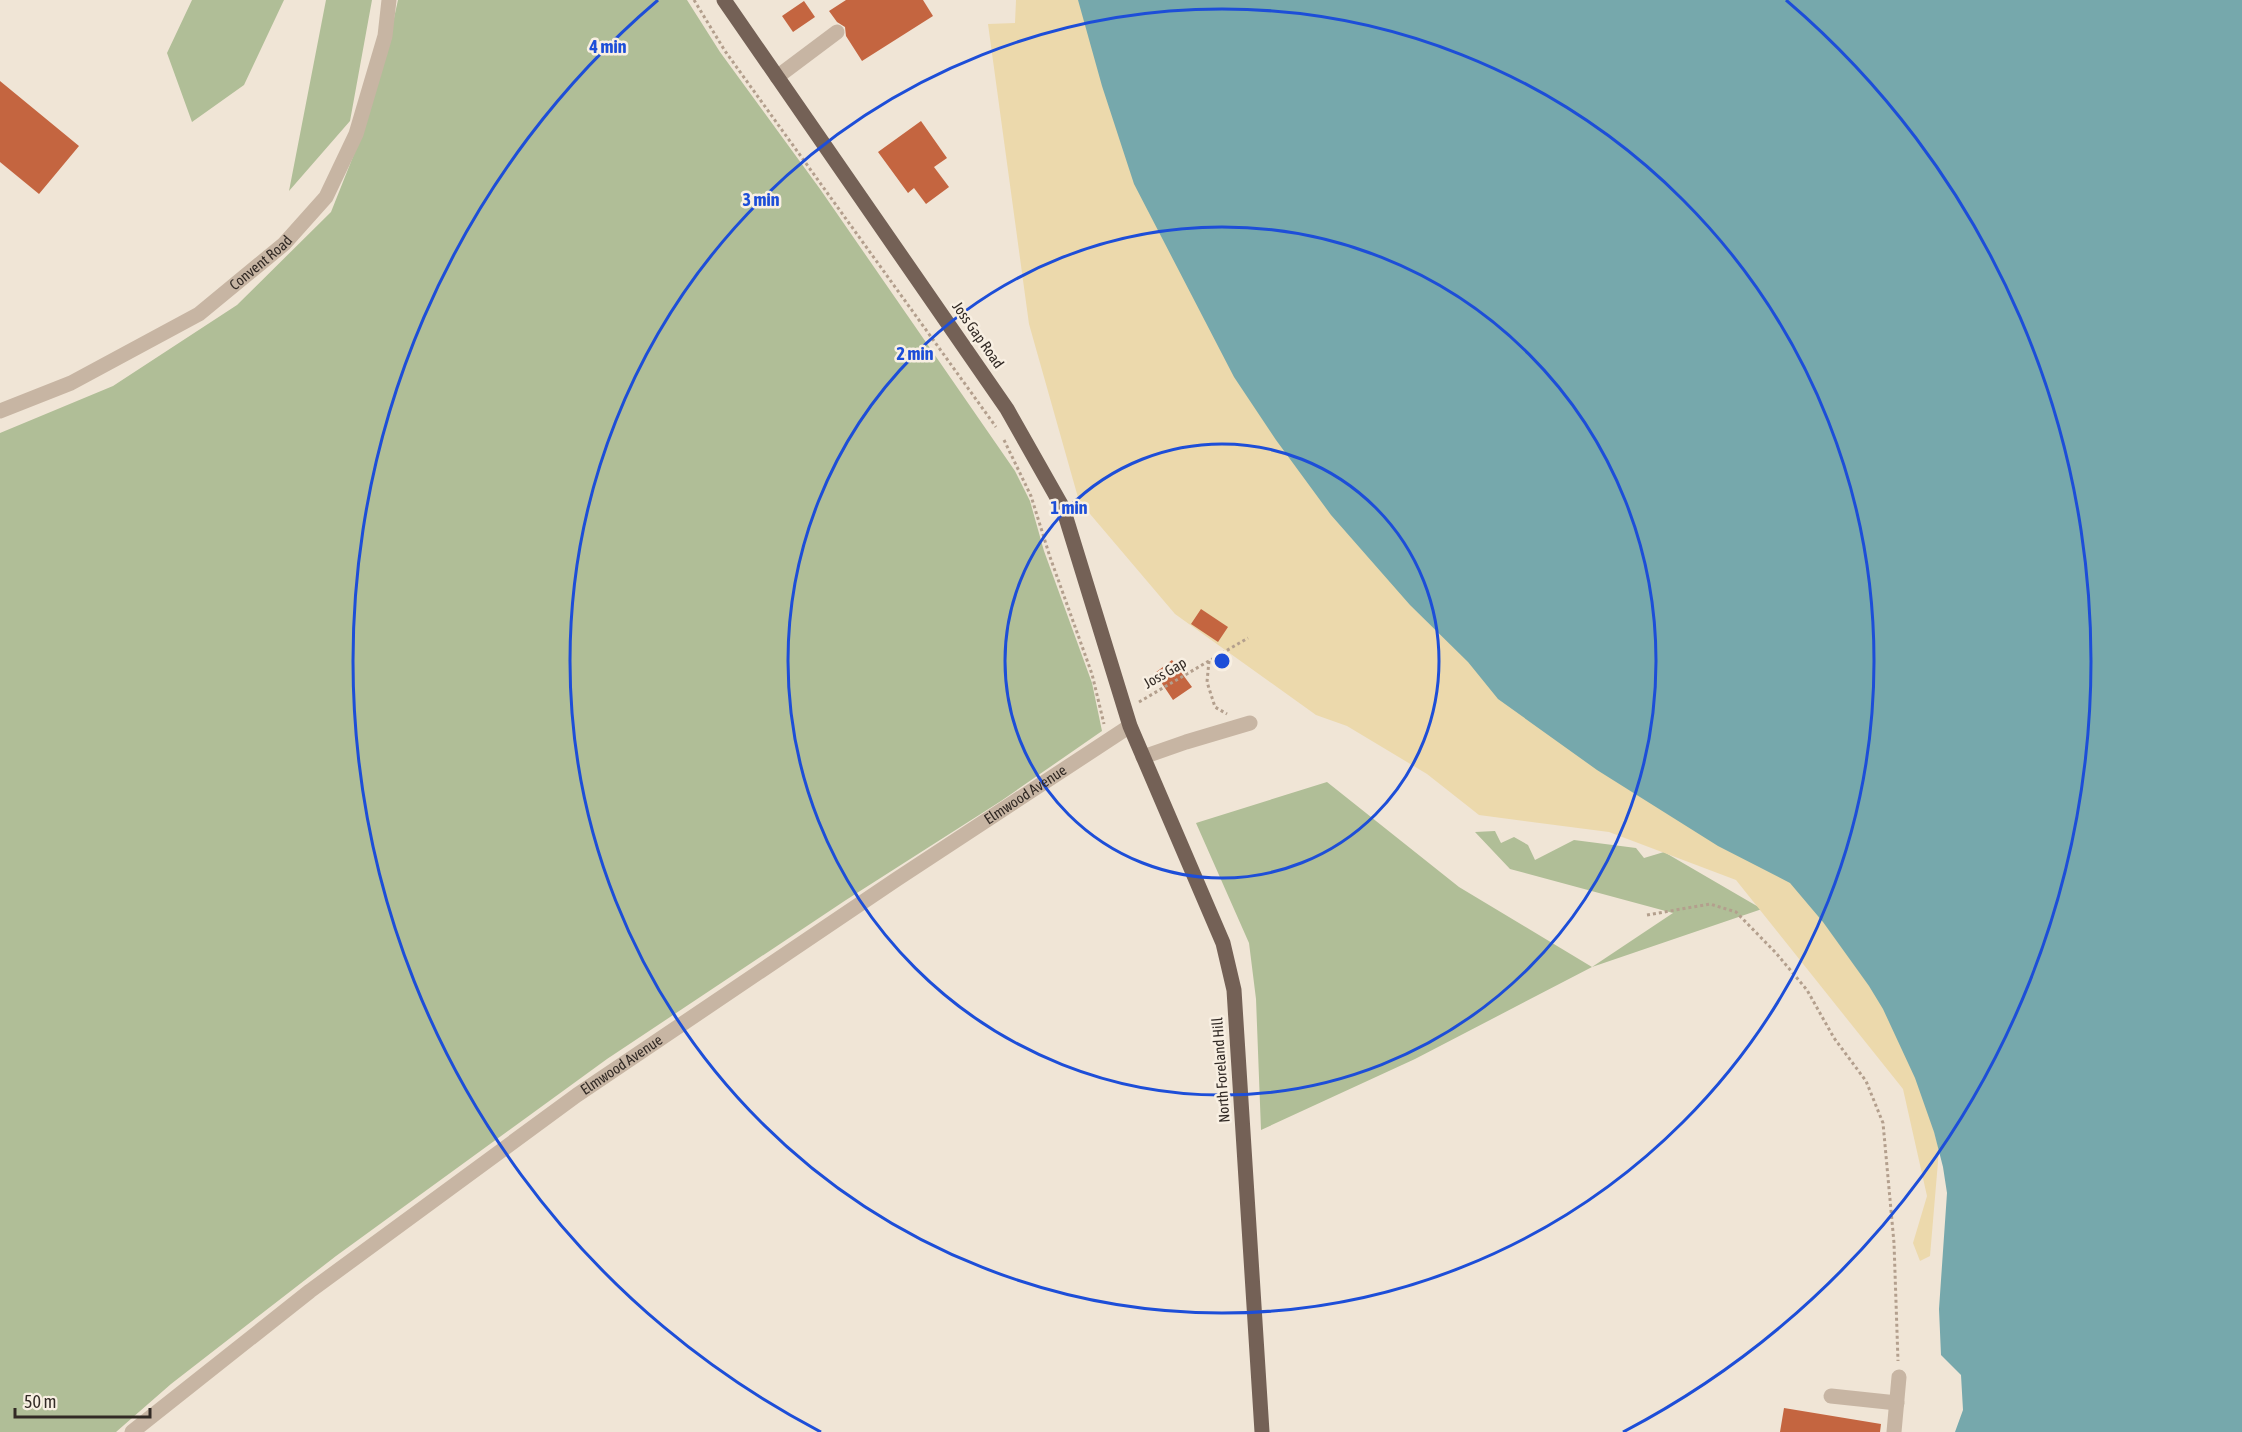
<svg xmlns="http://www.w3.org/2000/svg" width="2242" height="1432" viewBox="0 0 2242 1432" font-family="'Asap Condensed',sans-serif">
	<style>
		.green { fill: #b0be97 }
		.sand { fill: #ecd9ac }
		.water { fill: #76a8ac }
		.building { fill: #c46540 }
		.lines { fill: none; stroke-linecap: round; stroke-linejoin: round }
		.path { stroke: #b39f8d; stroke-width: 3; stroke-dasharray: 3 3; stroke-linecap: butt }
		.minor { stroke: #c7b5a3; stroke-width: 15 }
		.major { stroke: #746156; stroke-width: 15 }
		.ring { fill: none; stroke: #1d4ed8; stroke-width: 3 }
		.labels { text-anchor: middle; stroke-width: 5; stroke-linejoin: round; paint-order: stroke }
		.street-label { font-size: 15px; fill: #322a25; stroke: #f8efe2 }
		.centre { fill: #1d4ed8; stroke: #f8efe2; stroke-width: 3 }
		.ring-label { font-size: 18px; text-anchor: middle; font-weight: bold; fill: #1d4ed8; stroke: #f8efe2; stroke-width: 5; stroke-linejoin: round; paint-order: stroke }
	</style>
	<rect width="100%" height="100%" fill="#f0e5d6"/>
	<!-- green -->
	<path class="green" d="M192 0H284L244 85 192 122 167 53Z
		M326 0H372L350 121 289 191Z
		M398 0H687L720 52 820 189 1015 471 1030 501 1044 551 1092 683 1102 731 1001 801 846 900 607 1059 336 1256 171 1384 116 1432H0V433L113 386 237 305 331 212 362 134 390 36Z
		M1327 782 1459 887 1592 967 1673 913 1510 869 1475 832 1495 831 1501 843 1514 837 1528 845 1535 860 1574 840 1636 848 1644 858 1664 852 1762 909 1592 967 1415 1059 1261 1130 1256 999 1249 943 1196 823Z"/>
	<!-- sand -->
	<path class="sand" d="M1016 0H1115L1814 893 1906 1027 1939 1150 1930 1256 1920 1261 1913 1243 1927 1196 1903 1089 1736 880 1609 832 1479 815 1427 774 1347 726 1316 715 1175 614 1079 501 1029 324 988 24 1015 23Z"/>
	<!-- water -->
	<path class="water" d="M1078 0H2242V1432H1955L1963 1410 1961 1375 1941 1355 1939 1309 1947 1193 1943 1167 1934 1132 1915 1078 1883 1009 1869 986 1823 922 1790 883 1718 846 1597 770 1498 699 1468 662 1410 605 1331 515 1276 440 1234 377 1134 184 1102 86Z"/>
	<!-- building -->
	<path class="building" d="M846 0H923L933 16 862 61 846 36 845 27 837 22 829 11Z
		M804 1 815 17 793 32 782 16Z
		M0 81 79 146 39 194 0 162Z
		M921 121 947 158 934 167 949 187 926 204 914 188 908 193 878 152Z
		M1201 609 1228 627 1218 642 1191 624Z
		M1172 660 1192 687 1173 700 1155 673Z
		M1784 1408 1881 1424 1880 1432H1780Z"/>
	<g class="lines">
		<!-- path -->
		<path class="path" d="M694 0 725 51 996 427
			M1004 440 1031 496 1050 557 1092 674 1104 724
			M1209 661 1207 682 1215 707 1227 714
			M1139 702 1248 638
			M1647 915 1710 904 1736 912 1776 953 1807 990 1834 1038 1866 1081 1883 1123 1894 1243 1898 1361"/>
		<!-- minor -->
		<g class="minor">
			<path d="M777 77 837 32"/>
			<path id="s1" d="M0 411 71 383 199 314 284 244 326 197 356 134 385 36 389 0"/>
			<path d="M1143 757 1186 742 1250 723"/>
			<path d="M1831 1396 1897 1403"/>
			<path id="s2" d="M132 1432 310 1291 577 1095 897 879 1130 726"/>
			<path d="M1894 1432 1899 1377"/>
		</g>
		<!-- major -->
		<path class="major" d="M724 0 1007 409 1063 508 1130 726 1223 943 1234 990 1262 1432"/>
	</g>
	<!-- distance rings -->
	<g class="ring">
		<circle cx="1222" cy="661" r="217"/>
		<circle cx="1222" cy="661" r="434"/>
		<circle cx="1222" cy="661" r="652"/>
		<path d="M821 1432A869 869 0 0 1 658 0M1786 0A869 869 0 0 1 1623 1432"/>
	</g>
	<g class="labels">
		<!-- street labels -->
		<g class="street-label">
			<text dy="5" stroke="none"><textPath href="#s1" startOffset="302">Convent Road</textPath></text>
			<text transform="translate(978 335) rotate(55)" y="5">Joss Gap Road</text>
			<text transform="translate(1165 673) rotate(-30)" y="5">Joss Gap</text>
			<text dy="5" stroke="none"><textPath href="#s2" startOffset="1098">Elmwood Avenue</textPath></text>
			<text dy="5" stroke="none"><textPath href="#s2" startOffset="612">Elmwood Avenue</textPath></text>
			<text transform="translate(1221 1070) rotate(-94)" y="5">North Foreland Hill</text>
		</g>
	</g>
	<circle cx="1222" cy="661" r="9" class="centre"/>
	<g class="ring-label">
		<text x="608" y="53">4 min</text>
		<text x="761" y="206">3 min</text>
		<text x="915" y="360">2 min</text>
		<text x="1069" y="514">1 min</text>
	</g>
	<!-- scale -->
	<path d="M15 1408v9h135v-9" fill="none" stroke="#322a25" stroke-width="3"/>
	<text x="24" y="1408" font-size="18" fill="#322a25" stroke="#f8efe2" stroke-width="4.5" paint-order="stroke">50 m</text>
</svg>
